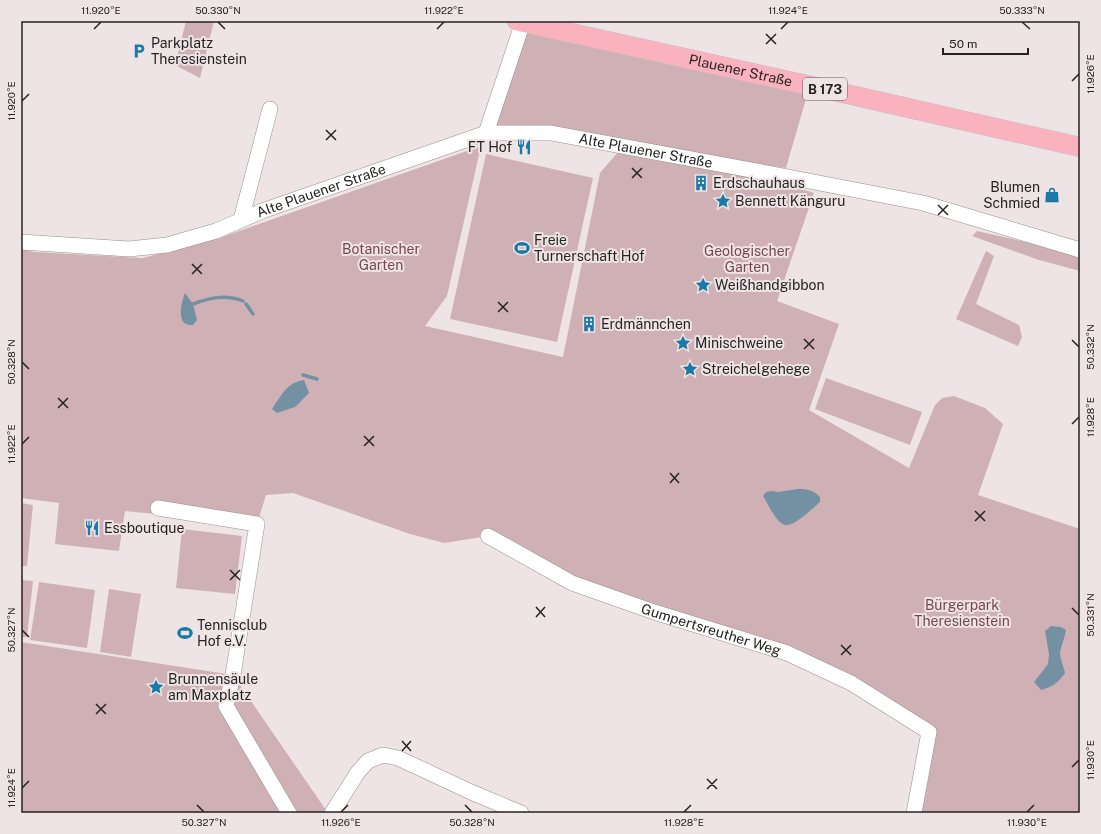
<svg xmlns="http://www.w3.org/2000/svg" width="1101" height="834" viewBox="0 0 1101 834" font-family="'Public Sans',sans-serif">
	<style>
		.green { fill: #cfb1b5 }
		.water { fill: #7391a3 }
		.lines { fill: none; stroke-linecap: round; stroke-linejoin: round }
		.stream { stroke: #7391a3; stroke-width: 3.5 }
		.minor-casing { stroke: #978e8f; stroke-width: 16 }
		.major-casing { stroke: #c2c1c1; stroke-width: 20 }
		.minor { stroke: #fff; stroke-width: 15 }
		.major { stroke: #fab2bf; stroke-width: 19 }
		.ticks { fill: none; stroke: #262222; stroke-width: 1.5 }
		.labels { text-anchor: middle; stroke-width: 4; stroke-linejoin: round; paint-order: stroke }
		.shield { fill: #eee4e5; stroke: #625c5c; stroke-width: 1 }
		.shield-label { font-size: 13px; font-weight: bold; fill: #262222 }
		.poi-label { font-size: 14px; fill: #262222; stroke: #eee4e5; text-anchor: start }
		.street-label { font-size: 14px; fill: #262222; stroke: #eee4e5 }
		.park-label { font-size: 14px; fill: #7a454d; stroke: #eee4e5 }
		.neatline { fill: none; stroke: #262222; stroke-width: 1.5 }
		.ticks-label { font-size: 10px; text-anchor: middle; fill: #262222 }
	</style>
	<rect width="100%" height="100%" fill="#eee4e5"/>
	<!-- green -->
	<path class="green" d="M186 21H214L200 78 175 65Z
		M525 29 808 92 786 168 495 125Z
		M481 146 447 296 425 326 563 357 600 173 619 151 770 179 814 193 777 301 839 324 809 410 909 468 935 405 942 398 954 396 985 408 1003 424 978 495 1080 529V813H914L929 732 851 683 572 583 488 536 444 543 410 534 293 493 266 495 257 524 125 511 119 551 55 544 59 503 21 498V249L34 252 143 258 219 238Z
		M486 154 593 178 557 342 450 319Z
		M977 231 1080 254V271L1039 260 972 236Z
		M986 251 994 256 976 304 1019 325 1022 337 1018 346 956 319Z
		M826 378 922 412 910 445 815 409Z
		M21 503 33 505 27 566H21Z
		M182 529 242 536 235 594 176 588Z
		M21 580 33 581 27 637H21Z
		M39 582 95 590 87 648 30 640Z
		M109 589 141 594 131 657 100 652Z
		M21 642 233 675 328 813H21Z"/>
	<!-- water -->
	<path class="water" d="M185 293 193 304 197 320 193 325C191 325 188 325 186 324 177 320 182 300 185 293Z
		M304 380 309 393 295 407 277 413 272 409C282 395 286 383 304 380Z
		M798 489C808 489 813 490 820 497V502C813 508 795 526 786 525 781 525 775 517 773 513 769 508 767 502 763 496L766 492 773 491 778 492Z
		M1051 626 1061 627 1066 630C1065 638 1061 645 1060 653 1060 659 1064 667 1065 673 1058 683 1052 687 1041 690L1034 682 1048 664 1049 654 1045 631Z"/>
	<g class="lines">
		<!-- stream -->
		<path class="stream" d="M193 304C209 298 226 294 243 301
			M246 304 253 314
			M303 375 317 379"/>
		<!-- minor casing -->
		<g class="minor-casing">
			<g id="minor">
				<path d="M486 133 523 22"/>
				<path d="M241 220 270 109"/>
				<path id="s1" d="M21 242 129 249 167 245 216 231 262 211 486 133H551L783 176 923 203 1080 250"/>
				<path d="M158 508 257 524 233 675 226 706 289 813"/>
				<path id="s2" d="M488 536 572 583 654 612 787 653 851 683 929 732 914 813"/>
				<path d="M332 813 358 772 368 761 383 755 398 758 471 792 521 813"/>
			</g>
		</g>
		<!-- major casing -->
		<g class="major-casing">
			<g id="major">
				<path id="s3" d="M517 21 816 87 1080 147"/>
			</g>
		</g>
		<!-- minor -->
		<use href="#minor" class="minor"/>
		<!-- major -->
		<use href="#major" class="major"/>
	</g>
	<!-- ticks -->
	<path class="ticks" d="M218 22 225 29M1022 22 1030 29M94 29 101 22M437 29 444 22M781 29 788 22M766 34 776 44M766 44 776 34M1072 81 1079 74M22 101 29 94M326 130 336 140M326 140 336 130M632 168 642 178M632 178 642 168M938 205 948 215M938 215 948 205M192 264 202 274M192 274 202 264M498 302 508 312M498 312 508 302M804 339 814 349M1072 340 1079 347M804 349 814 339M22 362 29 369M58 398 68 408M58 408 68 398M1072 424 1079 417M364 436 374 446M22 444 29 437M364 446 374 436M670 473 679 483M670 483 679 473M975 511 985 521M975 521 985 511M230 570 240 580M230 580 240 570M536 607 545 617M1072 608 1079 615M536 617 545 607M22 630 29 637M841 645 851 655M841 655 851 645M96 704 106 714M96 714 106 704M402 741 411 751M402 751 411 741M1072 767 1079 760M707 779 717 789M22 788 29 781M707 789 717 779M197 805 204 812M465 805 472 812M341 812 348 805M684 812 691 805M1027 812 1034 805"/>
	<!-- icons -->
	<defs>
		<g id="parking-bare" transform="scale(1.2)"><path d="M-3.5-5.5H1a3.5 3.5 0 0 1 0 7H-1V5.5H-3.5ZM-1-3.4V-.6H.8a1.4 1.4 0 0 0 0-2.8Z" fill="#1a79a6" stroke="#eee4e5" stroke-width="2.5" paint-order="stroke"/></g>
		<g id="restaurant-bare" transform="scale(1.2)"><path d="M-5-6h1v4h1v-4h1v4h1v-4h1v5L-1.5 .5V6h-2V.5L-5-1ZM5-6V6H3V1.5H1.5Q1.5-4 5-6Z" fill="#1a79a6" stroke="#eee4e5" stroke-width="2.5" paint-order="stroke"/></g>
		<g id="building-bare" transform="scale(1.2)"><path d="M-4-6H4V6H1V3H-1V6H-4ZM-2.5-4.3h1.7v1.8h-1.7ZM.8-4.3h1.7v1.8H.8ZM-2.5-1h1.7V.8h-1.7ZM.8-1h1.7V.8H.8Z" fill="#1a79a6" stroke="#eee4e5" stroke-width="2.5" paint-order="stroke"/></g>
		<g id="shop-bare" transform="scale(1.2)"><path d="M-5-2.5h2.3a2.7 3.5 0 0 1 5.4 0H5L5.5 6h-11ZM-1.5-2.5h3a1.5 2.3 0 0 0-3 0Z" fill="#1a79a6" stroke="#eee4e5" stroke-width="2.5" paint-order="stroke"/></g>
		<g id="sight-bare" transform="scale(1.2)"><path d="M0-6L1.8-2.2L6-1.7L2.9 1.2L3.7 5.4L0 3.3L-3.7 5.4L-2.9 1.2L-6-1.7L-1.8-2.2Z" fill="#1a79a6" stroke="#eee4e5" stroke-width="2.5" paint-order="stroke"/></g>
		<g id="stadium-bare" transform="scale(1.2)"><path d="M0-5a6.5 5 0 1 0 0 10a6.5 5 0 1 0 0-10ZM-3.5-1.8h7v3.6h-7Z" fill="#1a79a6" stroke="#eee4e5" stroke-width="2.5" paint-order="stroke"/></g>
	</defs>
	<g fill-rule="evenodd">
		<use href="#parking-bare" x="139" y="51"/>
		<use href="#restaurant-bare" x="524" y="147"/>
		<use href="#building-bare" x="701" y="183"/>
		<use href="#shop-bare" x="1052" y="195"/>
		<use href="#sight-bare" x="723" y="201"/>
		<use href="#stadium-bare" x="522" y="248"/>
		<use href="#sight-bare" x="703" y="285"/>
		<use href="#building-bare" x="589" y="324"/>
		<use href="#sight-bare" x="683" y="343"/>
		<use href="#sight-bare" x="690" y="369"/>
		<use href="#restaurant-bare" x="92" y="528"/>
		<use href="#stadium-bare" x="185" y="633"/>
		<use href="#sight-bare" x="156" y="687"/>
	</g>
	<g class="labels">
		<!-- shield labels -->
		<rect class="shield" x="803" y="78" width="44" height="22" rx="3"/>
		<g class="shield-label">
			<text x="825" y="94">B 173</text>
		</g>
		<!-- poi labels -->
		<g class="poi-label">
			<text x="151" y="48">Parkplatz<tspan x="151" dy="16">Theresienstein</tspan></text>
			<text x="512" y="152" text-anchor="end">FT Hof</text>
			<text x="713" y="188">Erdschauhaus</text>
			<text x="1040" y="192" text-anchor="end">Blumen<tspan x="1040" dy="16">Schmied</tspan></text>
			<text x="735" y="206">Bennett Känguru</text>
			<text x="534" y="245">Freie<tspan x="534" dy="16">Turnerschaft Hof</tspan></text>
			<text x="715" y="290">Weißhandgibbon</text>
			<text x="601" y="329">Erdmännchen</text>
			<text x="695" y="348">Minischweine</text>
			<text x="702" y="374">Streichelgehege</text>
			<text x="104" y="533">Essboutique</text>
			<text x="197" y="630">Tennisclub<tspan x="197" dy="16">Hof e.V.</tspan></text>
			<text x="168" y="684">Brunnensäule<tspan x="168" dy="16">am Maxplatz</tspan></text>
		</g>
		<!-- street labels -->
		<g class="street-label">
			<text dy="5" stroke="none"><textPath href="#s3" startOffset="229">Plauener Straße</textPath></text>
			<text dy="5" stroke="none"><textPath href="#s1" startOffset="646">Alte Plauener Straße</textPath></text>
			<text dy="5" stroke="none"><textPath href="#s1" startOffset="310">Alte Plauener Straße</textPath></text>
			<text dy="5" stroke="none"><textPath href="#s2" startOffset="243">Gumpertsreuther Weg</textPath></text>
		</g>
		<!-- park labels -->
		<g class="park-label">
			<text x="381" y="254">Botanischer<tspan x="381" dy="16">Garten</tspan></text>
			<text x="747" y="256">Geologischer<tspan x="747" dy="16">Garten</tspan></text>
			<text x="962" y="610">Bürgerpark<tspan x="962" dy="16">Theresienstein</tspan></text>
		</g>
	</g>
	<!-- border -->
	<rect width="1101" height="834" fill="none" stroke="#eee4e5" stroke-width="44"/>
	<!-- scale -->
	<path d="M943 48v6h85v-6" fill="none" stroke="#262222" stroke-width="2"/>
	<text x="949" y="48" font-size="12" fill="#262222" stroke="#eee4e5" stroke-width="3" paint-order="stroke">50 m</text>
	<rect x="22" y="22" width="1057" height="790" class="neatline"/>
	<g class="ticks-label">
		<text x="101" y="14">11.920°E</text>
		<text x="218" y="14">50.330°N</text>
		<text x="444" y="14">11.922°E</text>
		<text x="788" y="14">11.924°E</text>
		<text x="1022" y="14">50.333°N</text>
		<text transform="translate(1090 74) rotate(-90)" y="4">11.926°E</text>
		<text transform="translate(11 101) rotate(-90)" y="4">11.920°E</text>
		<text transform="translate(1090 347) rotate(-90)" y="4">50.332°N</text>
		<text transform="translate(11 362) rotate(-90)" y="4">50.328°N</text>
		<text transform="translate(1090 417) rotate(-90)" y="4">11.928°E</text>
		<text transform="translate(11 444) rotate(-90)" y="4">11.922°E</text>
		<text transform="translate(1090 615) rotate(-90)" y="4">50.331°N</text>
		<text transform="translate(11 630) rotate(-90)" y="4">50.327°N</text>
		<text transform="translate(1090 760) rotate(-90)" y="4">11.930°E</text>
		<text transform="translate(11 788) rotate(-90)" y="4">11.924°E</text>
		<text x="204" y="826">50.327°N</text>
		<text x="341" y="826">11.926°E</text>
		<text x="472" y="826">50.328°N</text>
		<text x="684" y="826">11.928°E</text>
		<text x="1027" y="826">11.930°E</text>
	</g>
</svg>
